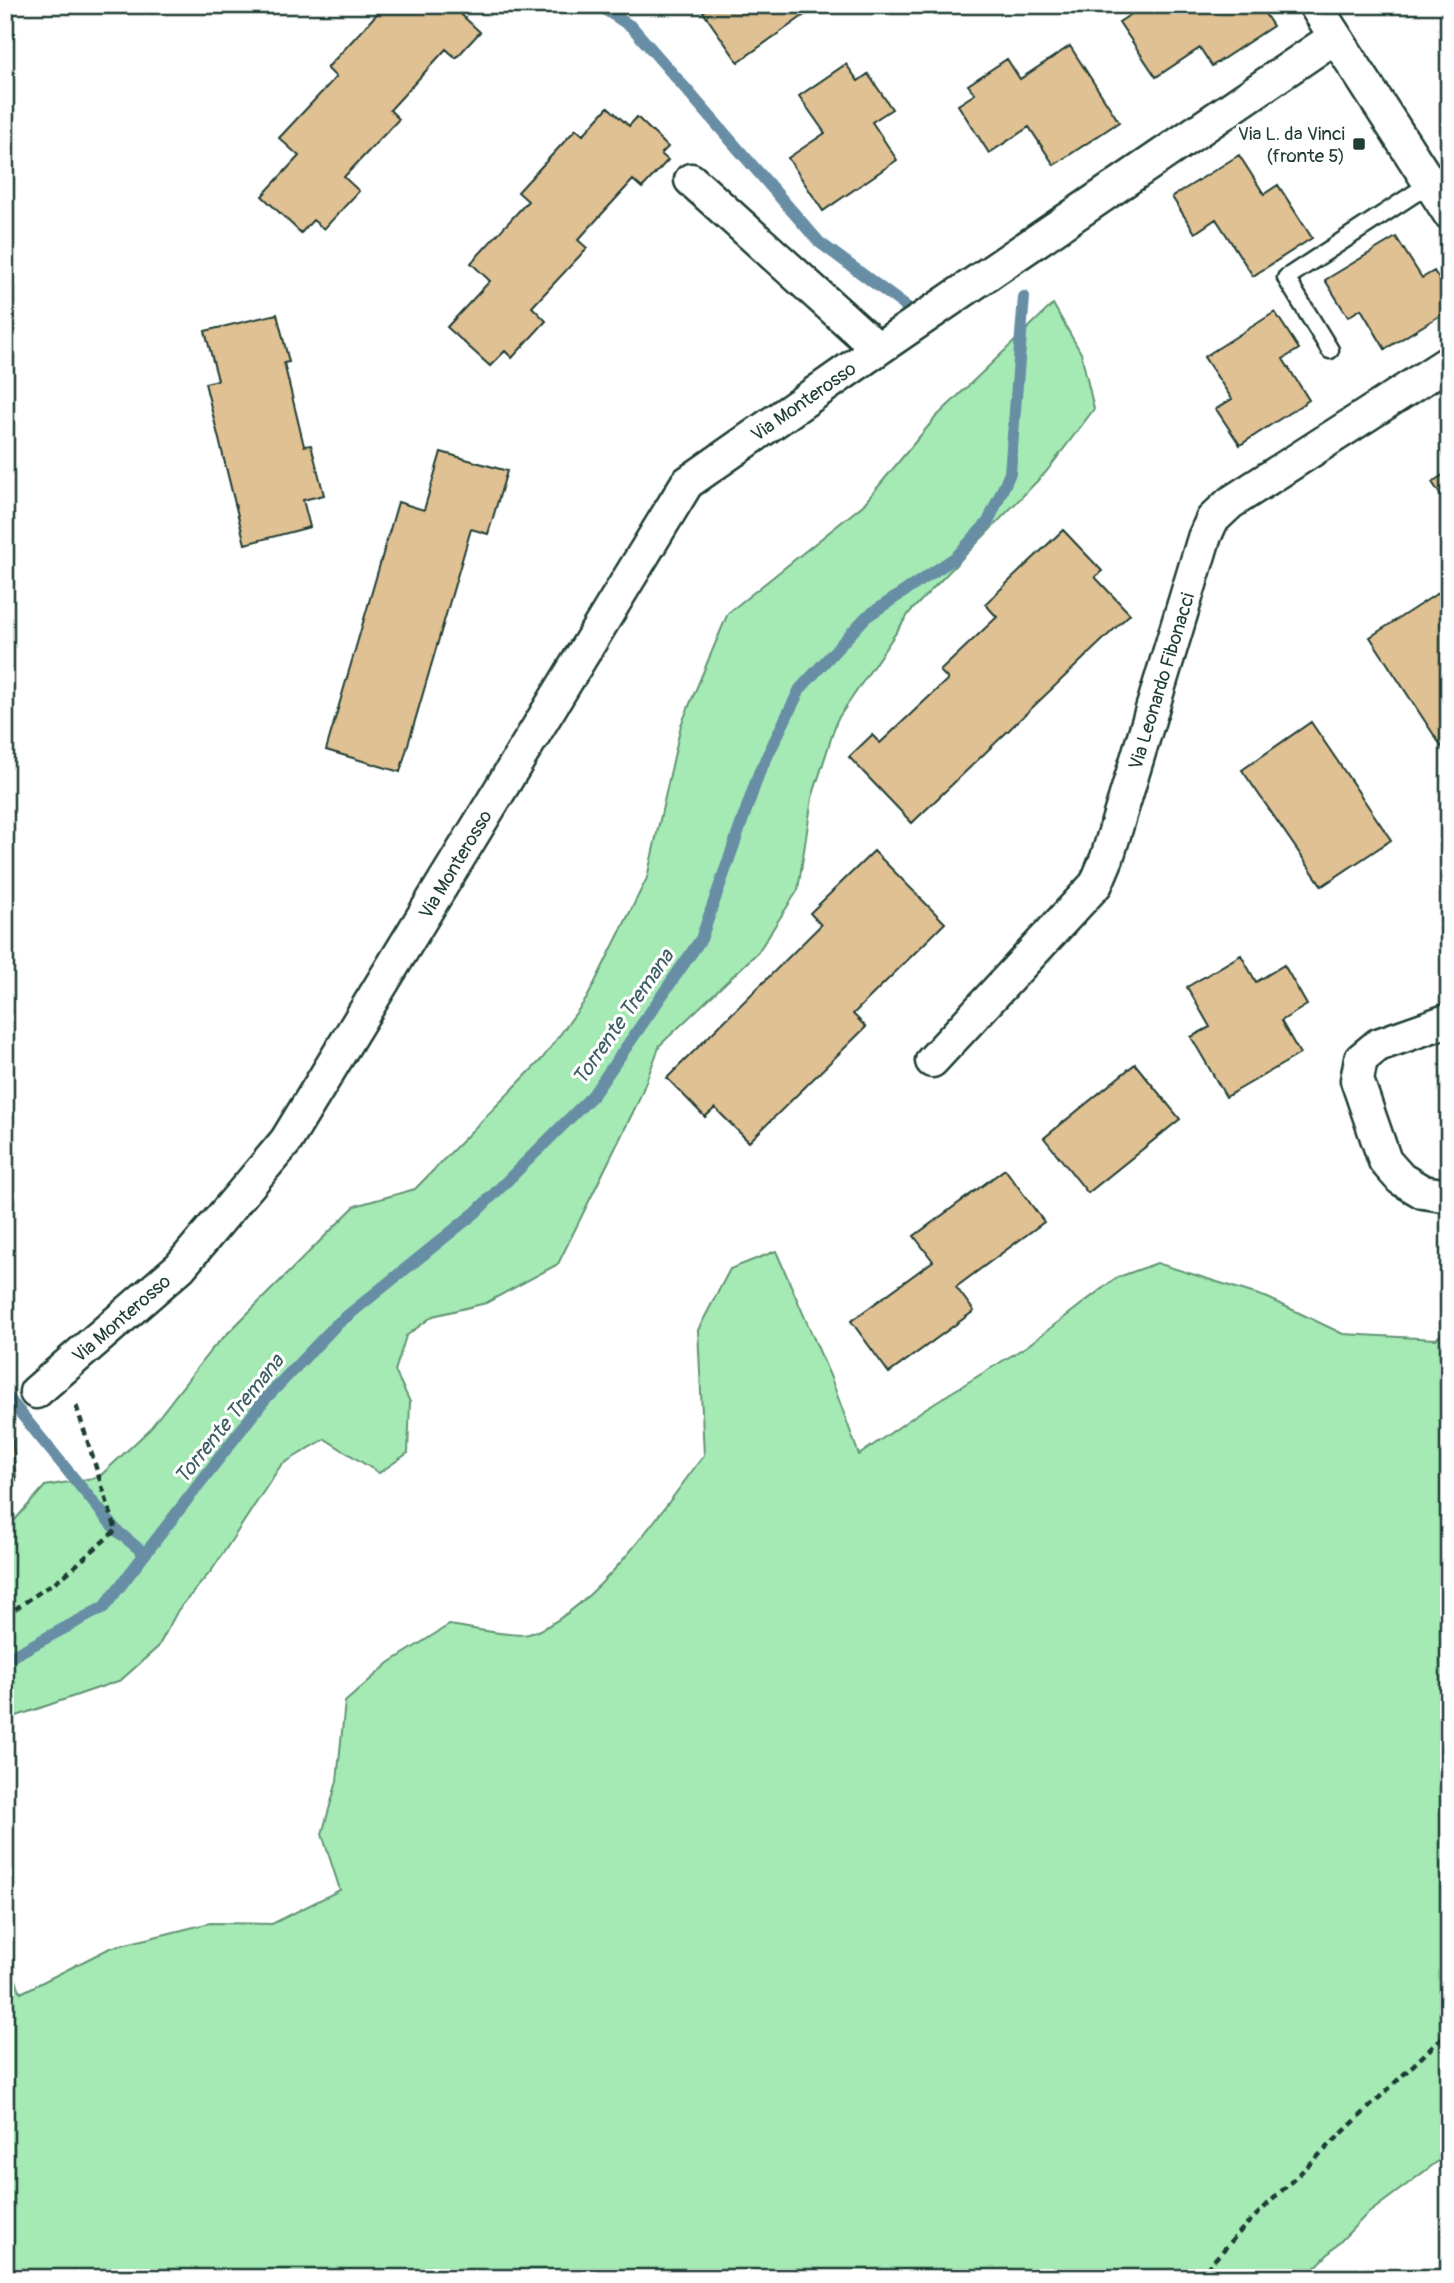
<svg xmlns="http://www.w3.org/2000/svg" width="1454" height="2283" viewBox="0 0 1454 2283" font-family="Pangolin,sans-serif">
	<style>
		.green { fill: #a5eab5; stroke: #629474; stroke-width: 2 }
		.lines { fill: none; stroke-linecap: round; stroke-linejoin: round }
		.stream { stroke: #678ea5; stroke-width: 12 }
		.building { fill: #e0c193; stroke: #1f3d34; stroke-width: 2 }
		.lane-casing { stroke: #1f3d34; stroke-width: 21 }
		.street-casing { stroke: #1f3d34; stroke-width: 37 }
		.path { stroke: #1f3d34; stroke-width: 4.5; stroke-dasharray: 7 5; stroke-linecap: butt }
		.lane { stroke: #fff; stroke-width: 16 }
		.street { stroke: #fff; stroke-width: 32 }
		.poi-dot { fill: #1f3d34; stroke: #fff; stroke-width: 2.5 }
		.labels { text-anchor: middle; stroke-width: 6; stroke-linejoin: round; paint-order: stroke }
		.poi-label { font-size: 19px; fill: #1f3d34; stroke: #fff; text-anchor: end }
		.street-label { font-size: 19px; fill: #1f3d34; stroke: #fff }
		.water-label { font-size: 21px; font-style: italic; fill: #3d5f63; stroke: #fff }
	</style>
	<rect width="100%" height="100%" fill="#fff"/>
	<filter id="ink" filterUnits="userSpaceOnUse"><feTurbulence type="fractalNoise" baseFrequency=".0143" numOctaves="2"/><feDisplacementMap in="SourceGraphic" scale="14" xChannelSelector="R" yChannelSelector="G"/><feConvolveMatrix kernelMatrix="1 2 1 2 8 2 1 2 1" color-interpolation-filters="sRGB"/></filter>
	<g filter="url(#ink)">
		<!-- green -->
		<path class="green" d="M1053 304 1081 353 1094 409 1046 472 910 612 837 720 812 798 798 890 758 952 660 1045 638 1102 558 1264 486 1303 433 1316 406 1336 395 1371 410 1402 408 1453 379 1473 325 1439 281 1465 212 1570 178 1610 158 1647 121 1680 5 1720V1531L45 1486 99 1477 148 1431 211 1350 355 1206 415 1189 542 1059 587 998 647 878 681 725 728 613 863 505 935 418Z
			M776 1251 831 1378 859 1455 926 1408 1027 1346 1116 1278 1157 1263 1268 1298 1343 1334 1436 1339 1449 1327V1525L1443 1529V1555L1449 1558V2153L1366 2215 1305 2278H5V1952L21 1993 110 1948 210 1923 272 1924 340 1890 322 1834 337 1781 345 1702 389 1663 449 1625C465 1627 518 1638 529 1634 593 1614 664 1508 704 1455L698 1330 730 1269Z"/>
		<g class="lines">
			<!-- stream -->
			<path class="stream" d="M598 5 632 27 819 242 920 317
				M5 1394 116 1530 145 1554
				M5 1660 104 1607 265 1399 336 1325 476 1212 593 1095 701 939 759 773 800 689 866 617 956 557 988 522 1010 473 1024 297"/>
		</g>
		<!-- building -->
		<path class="building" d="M385 5H451L480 32 456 58 446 49 390 110 399 119 344 177 359 191 324 229 313 220 301 233 262 196 299 156 279 138 336 77 327 68Z
			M713 5H806L810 11 738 62 703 12Z
			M1145 5H1177L1182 13 1193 5H1259L1273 26 1212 66 1200 48 1156 77 1119 22Z
			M1070 46 1119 122 1054 165 1029 127 989 153 958 105 975 94 968 85 1007 59 1020 79Z
			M846 64 858 81 868 74 892 109 872 122 897 160 823 211 788 158 825 133 799 96Z
			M608 107 629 126 637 117 668 147 661 154 668 160 642 188 633 180 578 240 587 248 532 307 546 321 512 358 505 351 490 366 447 327 490 281 471 263 528 201 518 192 576 129 583 135Z
			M1239 155 1264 194 1278 185 1312 238 1253 276 1216 219 1195 233 1172 197Z
			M1396 237 1422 278 1434 271 1449 295V310L1385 349 1361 309 1348 317 1325 280Z
			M1275 312 1299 349 1283 359 1309 400 1240 445 1216 409 1232 399 1204 357Z
			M277 314 289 362 284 363 304 446 311 445 324 495 303 500 310 527 245 544 205 383 218 380 205 331Z
			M441 452 507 471 488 534 471 529 400 772 326 750 398 502 424 510Z
			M1449 471V508L1432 482Z
			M1063 530 1102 571 1095 577 1130 614 912 823 849 757 872 735 880 743 948 679 940 671 997 617 985 604Z
			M1441 591 1449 602 1447 755 1370 637Z
			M1311 722 1391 840 1322 886 1242 770Z
			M874 851 945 923 853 1014 866 1027 749 1142 715 1108 705 1117 667 1078 821 925 810 913Z
			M1241 955 1256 982 1284 965 1307 1005 1281 1021 1300 1054 1226 1097 1191 1037 1210 1027 1187 987Z
			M1135 1064 1180 1119 1088 1193 1044 1138Z
			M1005 1169 1044 1222 956 1287 974 1311 889 1373 851 1321 933 1261 914 1236Z
			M11 1424 16 1480 5 1481V1425Z"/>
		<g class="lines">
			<!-- lane casing -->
			<g class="lane-casing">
				<path id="lane" d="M1330 350 1286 278 1429 184"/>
			</g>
			<!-- street casing -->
			<g class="street-casing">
				<path id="street" d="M1315 5 1449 213
					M691 180 878 349
					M1449 1020 1378 1045 1361 1059 1357 1080 1385 1161 1401 1179 1423 1192 1449 1196
					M932 1061 1096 884 1107 858 1204 538 1212 520 1230 503 1449 362
					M36 1392 180 1267 286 1141 687 483 878 349 1335 37"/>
			</g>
			<!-- path -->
			<path class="path" d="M5 1616 65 1575 116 1530 76 1405
				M1198 2278 1247 2224 1449 2031"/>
			<!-- lane -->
			<use href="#lane" class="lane"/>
			<!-- street -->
			<use href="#street" class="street"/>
		</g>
	</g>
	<!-- markers -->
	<rect class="poi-dot" x="1352" y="137" width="14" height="14" rx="3.5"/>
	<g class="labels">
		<!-- poi labels -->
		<g class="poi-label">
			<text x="1345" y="140">Via L. da Vinci<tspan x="1345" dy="22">(fronte 5)</tspan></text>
		</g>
		<!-- street labels -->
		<g class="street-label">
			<text transform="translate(803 401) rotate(-35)" y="7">Via Monterosso</text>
			<text transform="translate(1161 681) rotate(-73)" y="7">Via Leonardo Fibonacci</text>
			<text transform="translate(455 864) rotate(-59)" y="7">Via Monterosso</text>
			<text transform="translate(121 1318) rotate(-41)" y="7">Via Monterosso</text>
		</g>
		<!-- water labels -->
		<g class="water-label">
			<text transform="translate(623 1017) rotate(-55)" y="7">Torrente Tremana</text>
			<text transform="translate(229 1419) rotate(-51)" y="7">Torrente Tremana</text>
		</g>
	</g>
	<!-- margin -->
	<rect width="1454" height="2283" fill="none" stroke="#fff" stroke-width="28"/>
	<rect x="14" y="14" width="1426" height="2255" fill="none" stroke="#1f3d34" stroke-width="2.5" filter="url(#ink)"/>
</svg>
